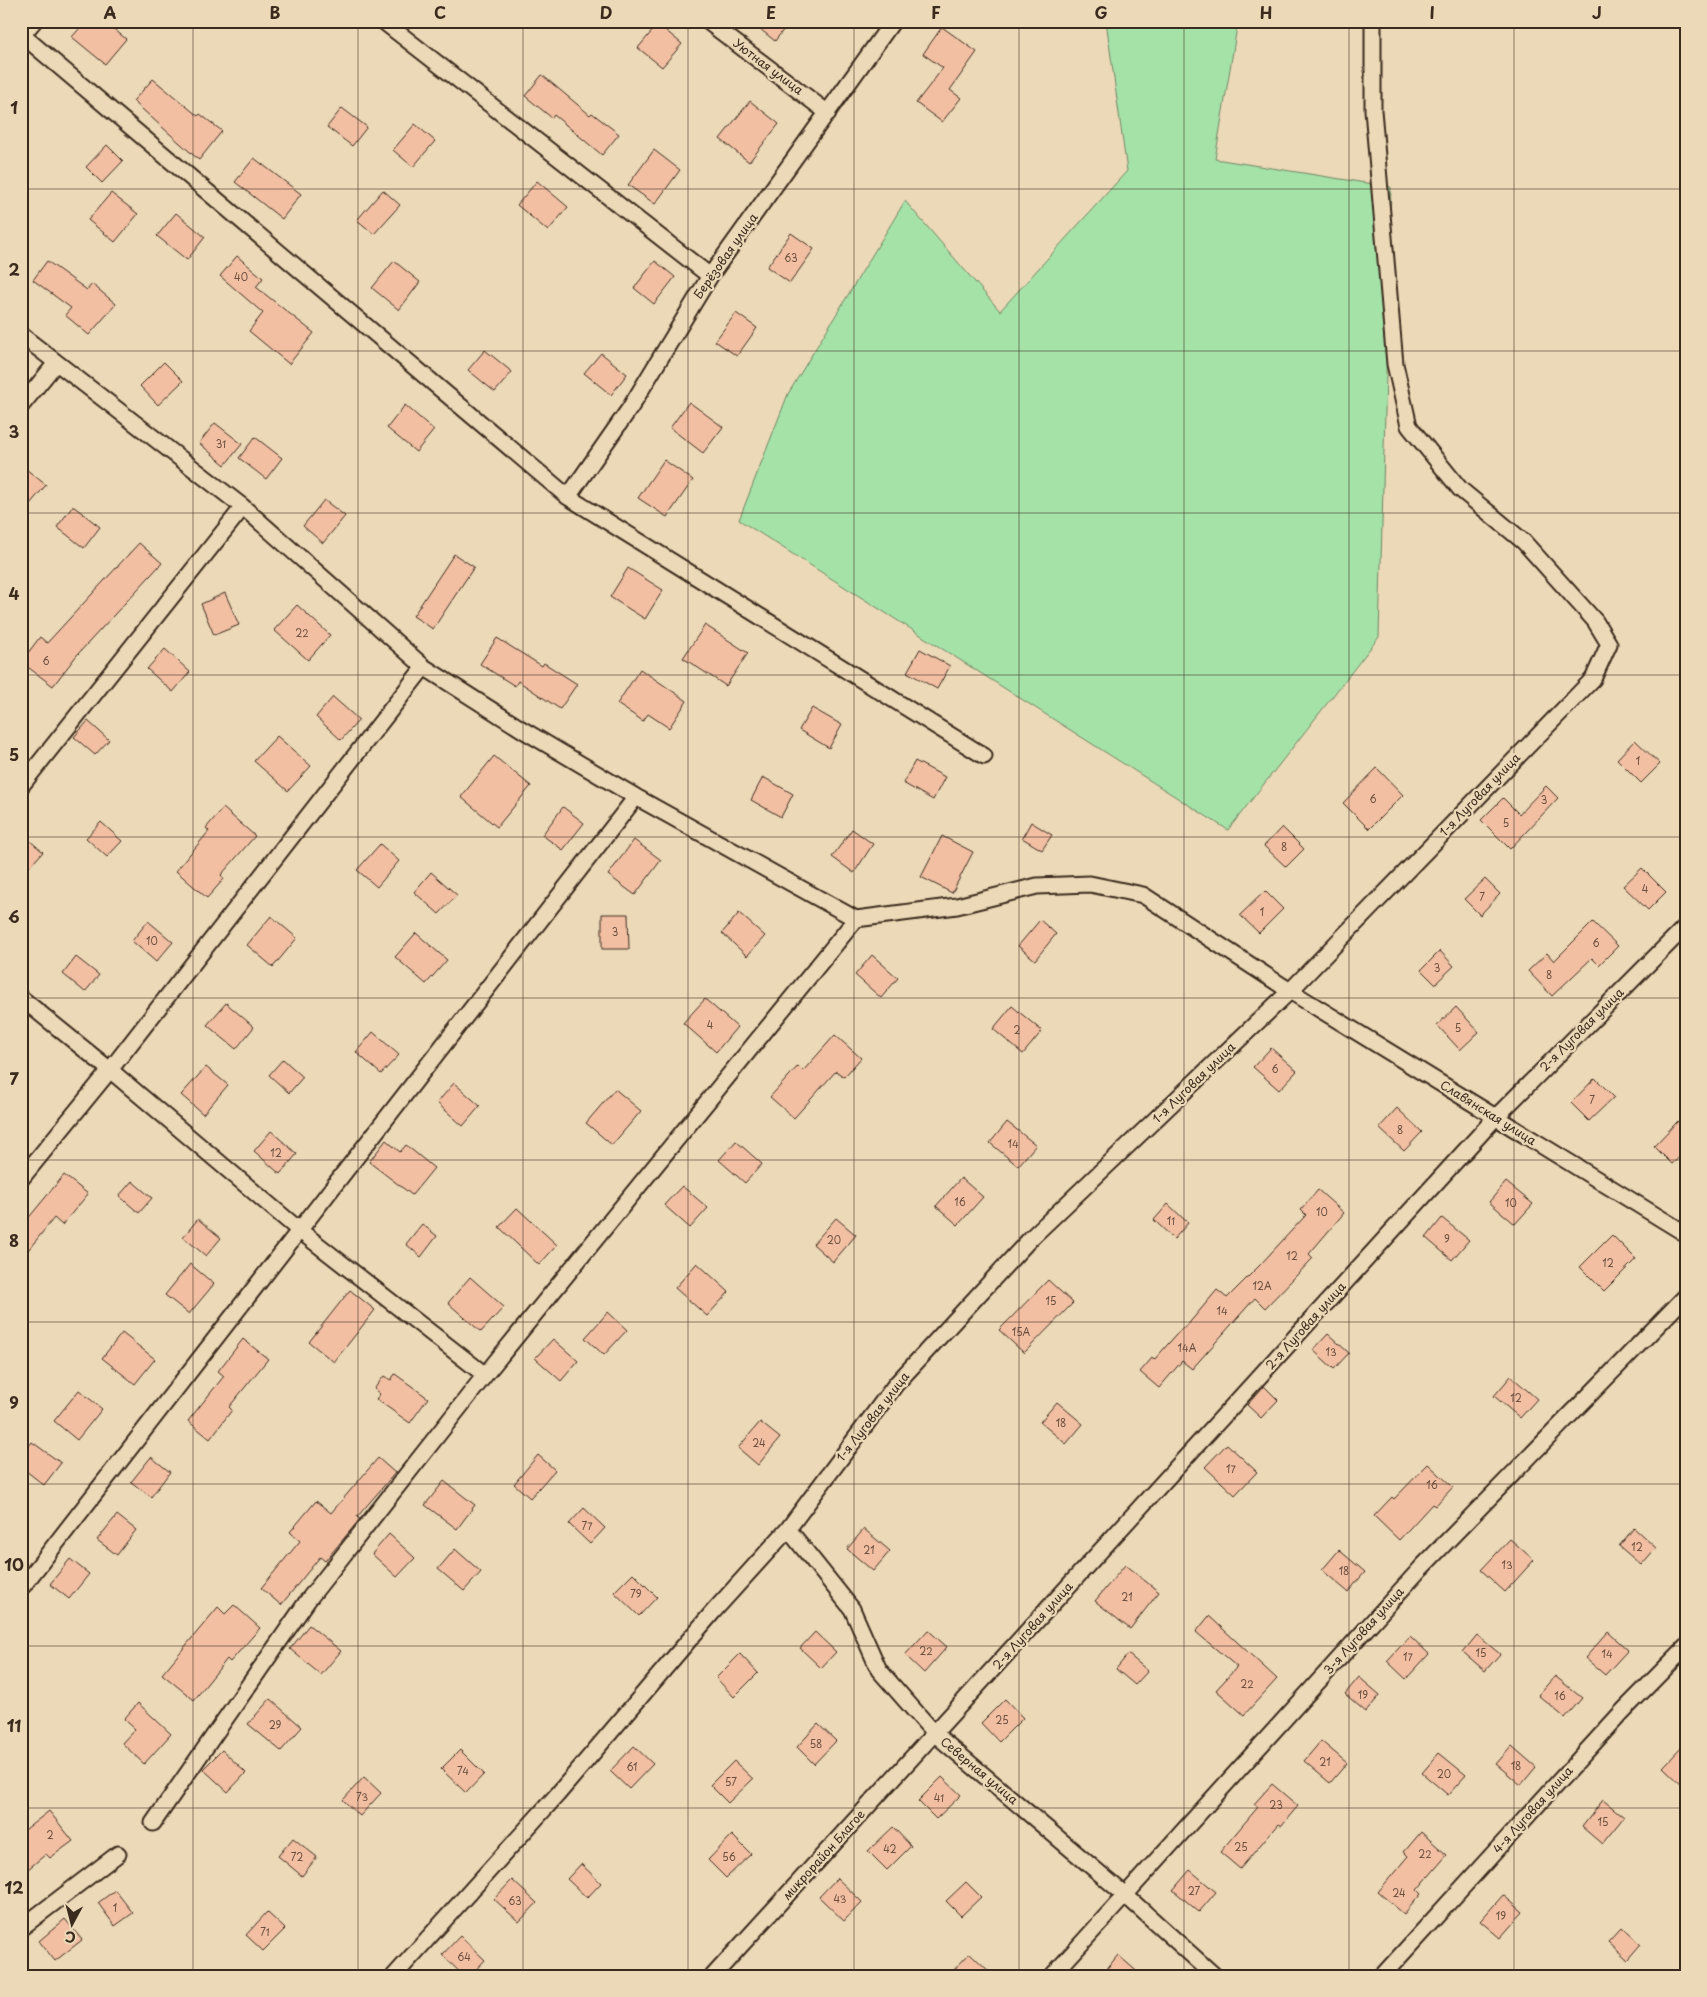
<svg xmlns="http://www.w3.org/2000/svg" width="1707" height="1997" viewBox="0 0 1707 1997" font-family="'Playpen Sans',sans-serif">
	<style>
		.green { fill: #a5e2a8; stroke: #708663 }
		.building { fill: #f2bfa3; stroke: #3b2a1e }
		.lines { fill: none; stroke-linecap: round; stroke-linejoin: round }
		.minor-casing { stroke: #3b2a1e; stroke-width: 19 }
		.minor { stroke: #ecd9b7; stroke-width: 15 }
		.grid { fill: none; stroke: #3b2a1e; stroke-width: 1; stroke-opacity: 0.55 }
		.labels { text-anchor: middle; stroke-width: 4.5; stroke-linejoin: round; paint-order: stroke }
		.number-label { font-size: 10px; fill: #694f3f }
		.street-label { font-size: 12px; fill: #3b2a1e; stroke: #ecd9b7 }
		.neatline { fill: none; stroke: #3b2a1e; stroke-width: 2 }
		.grid-label { font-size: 16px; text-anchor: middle; font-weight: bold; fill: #3b2a1e }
	</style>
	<rect width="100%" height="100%" fill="#ecd9b7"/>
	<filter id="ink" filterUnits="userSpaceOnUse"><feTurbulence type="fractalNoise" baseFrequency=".02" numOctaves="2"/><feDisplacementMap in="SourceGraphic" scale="10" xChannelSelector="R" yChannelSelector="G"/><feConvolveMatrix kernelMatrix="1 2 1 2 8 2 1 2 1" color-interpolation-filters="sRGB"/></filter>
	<g filter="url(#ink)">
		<!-- green -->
		<path class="green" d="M1106 21H1238L1215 159 1391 187 1379 637 1228 830 739 520 788 394 905 201 1000 311 1127 171Z"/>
		<!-- building -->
		<path class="building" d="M86 21H104L126 39 105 64 72 37Z
			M750 21H790L775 41Z
			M658 24 682 44 662 67 638 48Z
			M942 27 977 52 950 90 961 98 942 122 916 103 943 68 923 54Z
			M542 75 590 115 592 113 619 134 602 155 554 115 552 118 525 96Z
			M153 79 198 116 200 114 222 131 199 160 133 101Z
			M750 101 779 124 749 162 720 139Z
			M342 108 367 127 352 146 327 127Z
			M415 124 435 141 413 167 393 150Z
			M107 145 123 161 102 183 86 167Z
			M654 150 680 170 655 204 628 185Z
			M254 158 301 194 282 219 235 182Z
			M537 181 568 207 548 231 517 205Z
			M383 190 400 205 374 234 357 220Z
			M111 193 138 214 115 242 88 220Z
			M176 213 205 237 187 260 157 236Z
			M791 233 814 249 790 283 767 267Z
			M237 256 263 278 256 287 314 333 289 364 249 331 263 313 220 276Z
			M47 261 87 290 92 284 116 304 89 335 65 315 71 308 33 280Z
			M394 261 420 282 399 310 372 288Z
			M655 261 675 277 654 304 634 288Z
			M736 313 757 328 737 356 715 341Z
			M485 350 512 372 495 392 468 370Z
			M601 353 627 374 611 395 584 373Z
			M164 362 183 381 158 405 140 386Z
			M689 402 723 427 703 453 670 428Z
			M405 405 434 430 416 452 387 428Z
			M215 423 242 444 225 465 199 443Z
			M255 437 282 458 266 479 239 458Z
			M664 460 693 480 667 517 638 498Z
			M21 465 46 485 30 504 21 497Z
			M324 500 345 516 323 543 303 526Z
			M73 506 100 527 84 548 57 527Z
			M139 543 162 563 77 655 53 686 21 662 40 637 47 643Z
			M454 554 474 567 433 629 413 616Z
			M628 568 663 590 645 619 610 597Z
			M225 593 239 625 214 635 201 604Z
			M297 605 330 635 308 660 274 630Z
			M705 625 748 653 726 686 683 658Z
			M497 638 542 666 544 663 577 684 560 709 518 681 515 686 480 664Z
			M165 649 190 672 173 692 147 669Z
			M920 649 950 666 937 689 907 672Z
			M640 669 687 701 669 728 648 714 643 721 617 704Z
			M333 697 359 720 341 740 316 717Z
			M812 708 842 725 829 748 799 730Z
			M88 721 109 740 95 755 74 737Z
			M277 736 311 766 288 791 254 761Z
			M1635 740 1660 764 1641 783 1617 759Z
			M494 756 531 786 497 827 461 797Z
			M915 761 945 777 933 800 903 783Z
			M1377 768 1403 795 1369 829 1343 803Z
			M763 777 793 794 781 817 751 800Z
			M1546 786 1558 798 1510 849 1481 820 1503 798 1519 814Z
			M563 807 584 823 563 850 542 835Z
			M223 808 255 836 221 875 224 879 207 898 176 871 209 831 206 828Z
			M101 822 122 841 107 857 86 838Z
			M1031 822 1052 835 1042 850 1022 838Z
			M1282 827 1304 849 1286 867 1264 846Z
			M852 829 873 844 854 873 832 857Z
			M21 833 43 852 21 876Z
			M942 836 973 852 952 893 921 877Z
			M634 840 661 860 635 895 608 875Z
			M380 844 399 861 377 887 357 870Z
			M1642 868 1666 892 1648 910 1623 886Z
			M431 872 457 895 439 914 414 892Z
			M1485 879 1500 894 1480 915 1464 899Z
			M1265 891 1283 909 1259 933 1240 915Z
			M739 913 765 936 747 956 722 933Z
			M602 914H628L629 949H602Z
			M271 916 297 938 273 967 247 945Z
			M1040 920 1056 934 1035 960 1018 946Z
			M148 921 173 942 156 962 132 941Z
			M1593 922 1618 946 1599 965 1592 958 1552 996 1528 971 1547 953 1554 961Z
			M416 933 447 960 426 984 395 957Z
			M1440 951 1454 966 1435 984 1421 970Z
			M872 955 898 978 881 998 855 975Z
			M76 957 99 975 85 992 63 974Z
			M705 999 737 1027 716 1052 683 1023Z
			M226 1003 254 1027 236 1049 207 1025Z
			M1012 1006 1042 1031 1023 1054 993 1029Z
			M1456 1007 1479 1032 1460 1050 1437 1025Z
			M373 1032 399 1055 381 1074 356 1052Z
			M835 1035 861 1058 844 1077 836 1071 794 1118 770 1097 798 1066 803 1071Z
			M1271 1048 1297 1071 1279 1090 1253 1067Z
			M283 1059 303 1077 289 1093 269 1075Z
			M206 1067 228 1085 203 1114 181 1095Z
			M1595 1078 1614 1097 1589 1121 1571 1103Z
			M454 1083 480 1106 463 1126 437 1103Z
			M615 1089 641 1111 612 1145 586 1123Z
			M1397 1108 1422 1132 1404 1151 1379 1128Z
			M1678 1121 1686 1129V1151L1672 1164 1654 1146Z
			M1007 1122 1036 1145 1018 1166 990 1143Z
			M271 1131 297 1154 280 1174 254 1151Z
			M386 1140 400 1152 406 1145 434 1168 412 1195 369 1162Z
			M736 1141 762 1164 745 1183 719 1160Z
			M64 1175 88 1194 62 1225 54 1218 21 1259V1227Z
			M961 1178 983 1197 958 1225 936 1206Z
			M132 1181 152 1198 139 1213 119 1196Z
			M1506 1182 1533 1204 1515 1224 1489 1202Z
			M682 1186 708 1208 690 1228 664 1205Z
			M1318 1190 1344 1213 1309 1254 1313 1258 1295 1277 1265 1308 1255 1298 1192 1369 1182 1361 1159 1388 1140 1372 1152 1358 1154 1360 1183 1327 1185 1328 1217 1290 1227 1298 1259 1266 1306 1215 1301 1210Z
			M1168 1204 1188 1223 1174 1239 1154 1220Z
			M517 1208 557 1245 539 1265 499 1227Z
			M836 1218 856 1235 833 1262 813 1244Z
			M1442 1218 1469 1240 1452 1260 1426 1238Z
			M198 1219 221 1238 206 1256 183 1237Z
			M422 1224 437 1236 421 1257 406 1244Z
			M1612 1235 1636 1259 1604 1291 1580 1267Z
			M697 1263 729 1292 707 1316 675 1288Z
			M190 1264 214 1284 189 1314 165 1295Z
			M470 1277 504 1307 481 1332 448 1303Z
			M1048 1280 1073 1303 1024 1353 999 1330Z
			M350 1290 375 1310 334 1362 309 1342Z
			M608 1312 627 1330 604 1355 585 1338Z
			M122 1333 155 1359 135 1384 102 1358Z
			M1328 1334 1349 1353 1334 1369 1313 1350Z
			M243 1339 268 1359 229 1407 232 1410 210 1439 188 1421 224 1376 218 1371Z
			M553 1339 578 1361 561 1381 535 1358Z
			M395 1374 428 1398 410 1423 376 1399 380 1394 374 1389 384 1376 391 1380Z
			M1511 1376 1537 1399 1520 1418 1494 1396Z
			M1264 1386 1278 1400 1261 1418 1247 1405Z
			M79 1390 102 1409 77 1440 54 1421Z
			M1057 1402 1083 1424 1066 1444 1040 1422Z
			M760 1422 780 1438 758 1465 738 1448Z
			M32 1442 61 1463 44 1485 21 1467V1456Z
			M1227 1444 1257 1472 1235 1495 1205 1467Z
			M538 1455 555 1470 530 1498 514 1484Z
			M151 1457 170 1472 151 1497 131 1482Z
			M378 1458 395 1473 357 1517 360 1519 325 1561 320 1557 281 1605 261 1588 300 1541 290 1532 316 1501 331 1513Z
			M1428 1464 1453 1487 1435 1506 1432 1504 1399 1540 1374 1516 1392 1497 1394 1499Z
			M444 1481 475 1505 457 1529 425 1505Z
			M584 1508 605 1528 590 1544 569 1524Z
			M117 1515 136 1530 117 1555 97 1540Z
			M1634 1528 1656 1548 1641 1565 1619 1546Z
			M864 1529 890 1551 873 1571 847 1549Z
			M389 1534 415 1558 397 1577 372 1554Z
			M1510 1539 1534 1560 1505 1592 1481 1570Z
			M455 1549 481 1572 464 1591 438 1569Z
			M1339 1550 1365 1572 1348 1592 1322 1570Z
			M70 1559 89 1574 69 1599 50 1584Z
			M1125 1565 1159 1592 1130 1629 1095 1601Z
			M633 1573 657 1597 639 1616 614 1592Z
			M234 1605 260 1628 230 1662 227 1659 194 1700 162 1674 218 1607 225 1614Z
			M1209 1616 1277 1679 1244 1715 1216 1690 1237 1667 1196 1632Z
			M309 1625 341 1651 321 1675 290 1649Z
			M928 1630 947 1647 924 1673 905 1655Z
			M815 1632 836 1652 821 1668 800 1648Z
			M1608 1632 1628 1650 1605 1675 1585 1658Z
			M1477 1635 1500 1654 1485 1671 1463 1652Z
			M1410 1636 1429 1654 1406 1679 1387 1661Z
			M740 1654 758 1673 734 1697 716 1678Z
			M1128 1654 1148 1671 1135 1685 1116 1669Z
			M1555 1676 1582 1698 1565 1718 1538 1695Z
			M1359 1677 1380 1695 1366 1712 1345 1694Z
			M270 1699 302 1727 281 1751 248 1724Z
			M1005 1699 1023 1718 999 1742 981 1723Z
			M138 1703 171 1734 144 1764 122 1743 135 1729 124 1719Z
			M818 1724 836 1741 814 1764 797 1747Z
			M1321 1741 1347 1763 1330 1783 1304 1761Z
			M1686 1743V1789L1663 1767Z
			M634 1746 653 1764 629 1789 610 1771Z
			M1512 1746 1536 1767 1521 1785 1496 1764Z
			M222 1750 246 1773 228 1792 203 1769Z
			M460 1750 484 1774 466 1793 441 1769Z
			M1439 1753 1466 1775 1448 1795 1422 1773Z
			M734 1761 753 1779 728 1803 710 1785Z
			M364 1777 381 1793 360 1816 343 1800Z
			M942 1777 961 1795 936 1819 918 1801Z
			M1272 1784 1298 1806 1281 1826 1278 1824 1240 1869 1220 1852 1258 1807 1254 1804Z
			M1603 1800 1624 1817 1602 1844 1582 1827Z
			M49 1811 73 1841 50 1858 46 1854 21 1875V1833Z
			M893 1827 911 1846 887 1870 868 1851Z
			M1421 1832 1447 1855 1417 1890 1421 1894 1404 1914 1378 1892 1408 1856 1404 1852Z
			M732 1835 751 1854 726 1878 708 1860Z
			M293 1838 317 1857 302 1876 278 1856Z
			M581 1864 601 1883 587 1898 567 1879Z
			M1190 1870 1216 1892 1199 1912 1173 1890Z
			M837 1878 862 1902 844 1921 819 1897Z
			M512 1880 537 1903 519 1922 494 1899Z
			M966 1882 981 1897 961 1916 946 1901Z
			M115 1890 133 1913 115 1926 98 1903Z
			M1503 1895 1523 1912 1500 1938 1480 1921Z
			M267 1912 285 1929 263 1951 246 1935Z
			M65 1919 82 1940 55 1961 39 1941Z
			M1622 1927 1641 1945 1628 1960 1608 1942Z
			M460 1936 485 1960 470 1976H464L442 1955Z
			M970 1953 994 1976H948Z
			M1118 1955 1142 1976H1101Z"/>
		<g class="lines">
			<!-- minor casing -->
			<g class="minor-casing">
				<path id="minor" d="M383 21 710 276
					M707 21 828 113
					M21 34 568 497 984 756
					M22 35 34 21
					M21 335 243 507 424 667 523 730 636 797 827 903 856 919 957 906 1037 886 1090 884 1143 895 1290 991 1686 1234
					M21 406 56 363
					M568 497 630 408 710 276 893 21
					M21 786 243 507
					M21 998 110 1070 299 1230 485 1375
					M21 1179 110 1070 424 667
					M788 1529 852 1609 879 1670 935 1734 1124 1894 1215 1976
					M23 1586 636 797
					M153 1823 308 1600 485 1375 856 919
					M21 1928 118 1854
					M394 1976 557 1795 712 1613 788 1529 896 1384 1031 1238 1290 991 1593 679 1609 644 1595 621 1524 542 1460 489 1409 426 1395 364 1373 110V21
					M713 1976 1495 1118 1686 926
					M1052 1976 1421 1568 1686 1296
					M1382 1976 1622 1712 1686 1647"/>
			</g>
			<!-- minor -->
			<use href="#minor" class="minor"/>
		</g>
	</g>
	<!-- grid -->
	<path class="grid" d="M193 21V1976M358 21V1976M523 21V1976M688 21V1976M854 21V1976M1019 21V1976M1184 21V1976M1349 21V1976M1514 21V1976M21 189H1686M21 351H1686M21 513H1686M21 675H1686M21 837H1686M21 998H1686M21 1160H1686M21 1322H1686M21 1484H1686M21 1646H1686M21 1808H1686"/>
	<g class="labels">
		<!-- number labels -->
		<g class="number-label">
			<text x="791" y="262">63</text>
			<text x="241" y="281">40</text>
			<text x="221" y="448">31</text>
			<text x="302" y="637">22</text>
			<text x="46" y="665">6</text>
			<text x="1638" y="765">1</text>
			<text x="1373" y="803">6</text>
			<text x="1544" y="804">3</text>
			<text x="1506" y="827">5</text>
			<text x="1284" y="851">8</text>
			<text x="1645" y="893">4</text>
			<text x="1482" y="901">7</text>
			<text x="1262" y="916">1</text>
			<text x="615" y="936">3</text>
			<text x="152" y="945">10</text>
			<text x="1596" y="947">6</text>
			<text x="1437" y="972">3</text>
			<text x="1549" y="979">8</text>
			<text x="710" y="1029">4</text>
			<text x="1458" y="1032">5</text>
			<text x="1017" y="1034">2</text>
			<text x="1275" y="1073">6</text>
			<text x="1592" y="1104">7</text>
			<text x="1400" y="1134">8</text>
			<text x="1013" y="1148">14</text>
			<text x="276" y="1157">12</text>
			<text x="960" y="1206">16</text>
			<text x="1511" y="1207">10</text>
			<text x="1322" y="1216">10</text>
			<text x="1171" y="1225">11</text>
			<text x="1447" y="1243">9</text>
			<text x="834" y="1244">20</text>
			<text x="1292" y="1260">12</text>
			<text x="1608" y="1267">12</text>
			<text x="1262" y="1290">12А</text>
			<text x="1051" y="1305">15</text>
			<text x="1222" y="1315">14</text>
			<text x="1021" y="1336">15А</text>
			<text x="1187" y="1352">14А</text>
			<text x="1331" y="1356">13</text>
			<text x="1516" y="1402">12</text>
			<text x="1061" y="1427">18</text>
			<text x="759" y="1447">24</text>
			<text x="1231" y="1473">17</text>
			<text x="1432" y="1489">16</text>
			<text x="587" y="1530">77</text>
			<text x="1637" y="1551">12</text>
			<text x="869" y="1554">21</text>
			<text x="1507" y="1569">13</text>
			<text x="1344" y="1575">18</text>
			<text x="636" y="1598">79</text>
			<text x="1127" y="1601">21</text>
			<text x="926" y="1655">22</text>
			<text x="1481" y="1657">15</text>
			<text x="1607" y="1658">14</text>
			<text x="1408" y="1661">17</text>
			<text x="1247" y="1688">22</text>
			<text x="1363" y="1699">19</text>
			<text x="1560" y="1700">16</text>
			<text x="1002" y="1724">25</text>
			<text x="275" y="1729">29</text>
			<text x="816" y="1748">58</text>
			<text x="1325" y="1766">21</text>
			<text x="1516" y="1770">18</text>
			<text x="632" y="1771">61</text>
			<text x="463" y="1775">74</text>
			<text x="1444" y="1778">20</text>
			<text x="731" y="1786">57</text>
			<text x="362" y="1801">73</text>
			<text x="939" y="1802">41</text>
			<text x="1276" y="1809">23</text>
			<text x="1603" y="1826">15</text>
			<text x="50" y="1839">2</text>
			<text x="1241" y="1851">25</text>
			<text x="890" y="1853">42</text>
			<text x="1425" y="1858">22</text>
			<text x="297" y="1861">72</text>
			<text x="729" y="1861">56</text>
			<text x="1194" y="1895">27</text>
			<text x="1399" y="1897">24</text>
			<text x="840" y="1903">43</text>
			<text x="515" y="1905">63</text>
			<text x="115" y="1912">1</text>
			<text x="1501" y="1920">19</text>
			<text x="265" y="1936">71</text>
			<text x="464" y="1961">64</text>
		</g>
		<!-- street labels -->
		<g class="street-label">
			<text transform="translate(768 67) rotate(37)" y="4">Уютная улица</text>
			<text transform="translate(726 256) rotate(-55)" y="4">Берёзовая улица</text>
			<text transform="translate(1480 795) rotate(-46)" y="4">1-я Луговая улица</text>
			<text transform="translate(1582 1030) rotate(-45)" y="4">2-я Луговая улица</text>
			<text transform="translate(1194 1083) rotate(-44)" y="4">1-я Луговая улица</text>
			<text transform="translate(1488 1113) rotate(32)" y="4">Славянская улица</text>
			<text transform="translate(1306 1326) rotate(-48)" y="4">2-я Луговая улица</text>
			<text transform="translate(873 1417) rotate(-52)" y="4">1-я Луговая улица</text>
			<text transform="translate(1033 1626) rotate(-48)" y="4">2-я Луговая улица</text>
			<text transform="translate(1364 1631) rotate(-48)" y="4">3-я Луговая улица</text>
			<text transform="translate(979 1771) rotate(40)" y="4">Северная улица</text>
			<text transform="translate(1533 1810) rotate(-48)" y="4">4-я Луговая улица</text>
			<text transform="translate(824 1855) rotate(-48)" y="4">микрорайон Благое</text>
		</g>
	</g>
	<!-- margin -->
	<rect width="1707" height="1997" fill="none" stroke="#ecd9b7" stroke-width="55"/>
	<!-- north arrow -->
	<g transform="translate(72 1924) rotate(187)" stroke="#ecd9b7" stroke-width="4" paint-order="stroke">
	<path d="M0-4L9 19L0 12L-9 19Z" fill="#3b2a1e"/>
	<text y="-8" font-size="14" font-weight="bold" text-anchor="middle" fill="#3b2a1e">С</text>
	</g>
	<rect x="28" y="28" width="1652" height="1942" class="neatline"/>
	<g class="grid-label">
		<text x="110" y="19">A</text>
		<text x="275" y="19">B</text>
		<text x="440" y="19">C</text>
		<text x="606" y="19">D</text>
		<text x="771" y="19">E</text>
		<text x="936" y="19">F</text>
		<text x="1101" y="19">G</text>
		<text x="1266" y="19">H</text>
		<text x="1432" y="19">I</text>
		<text x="1597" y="19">J</text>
		<text x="14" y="114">1</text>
		<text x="14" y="276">2</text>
		<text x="14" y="438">3</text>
		<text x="14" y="600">4</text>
		<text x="14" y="761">5</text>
		<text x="14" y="923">6</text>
		<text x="14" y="1085">7</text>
		<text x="14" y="1247">8</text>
		<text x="14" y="1409">9</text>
		<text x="14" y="1571">10</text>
		<text x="14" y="1732">11</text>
		<text x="14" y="1894">12</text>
	</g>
</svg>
